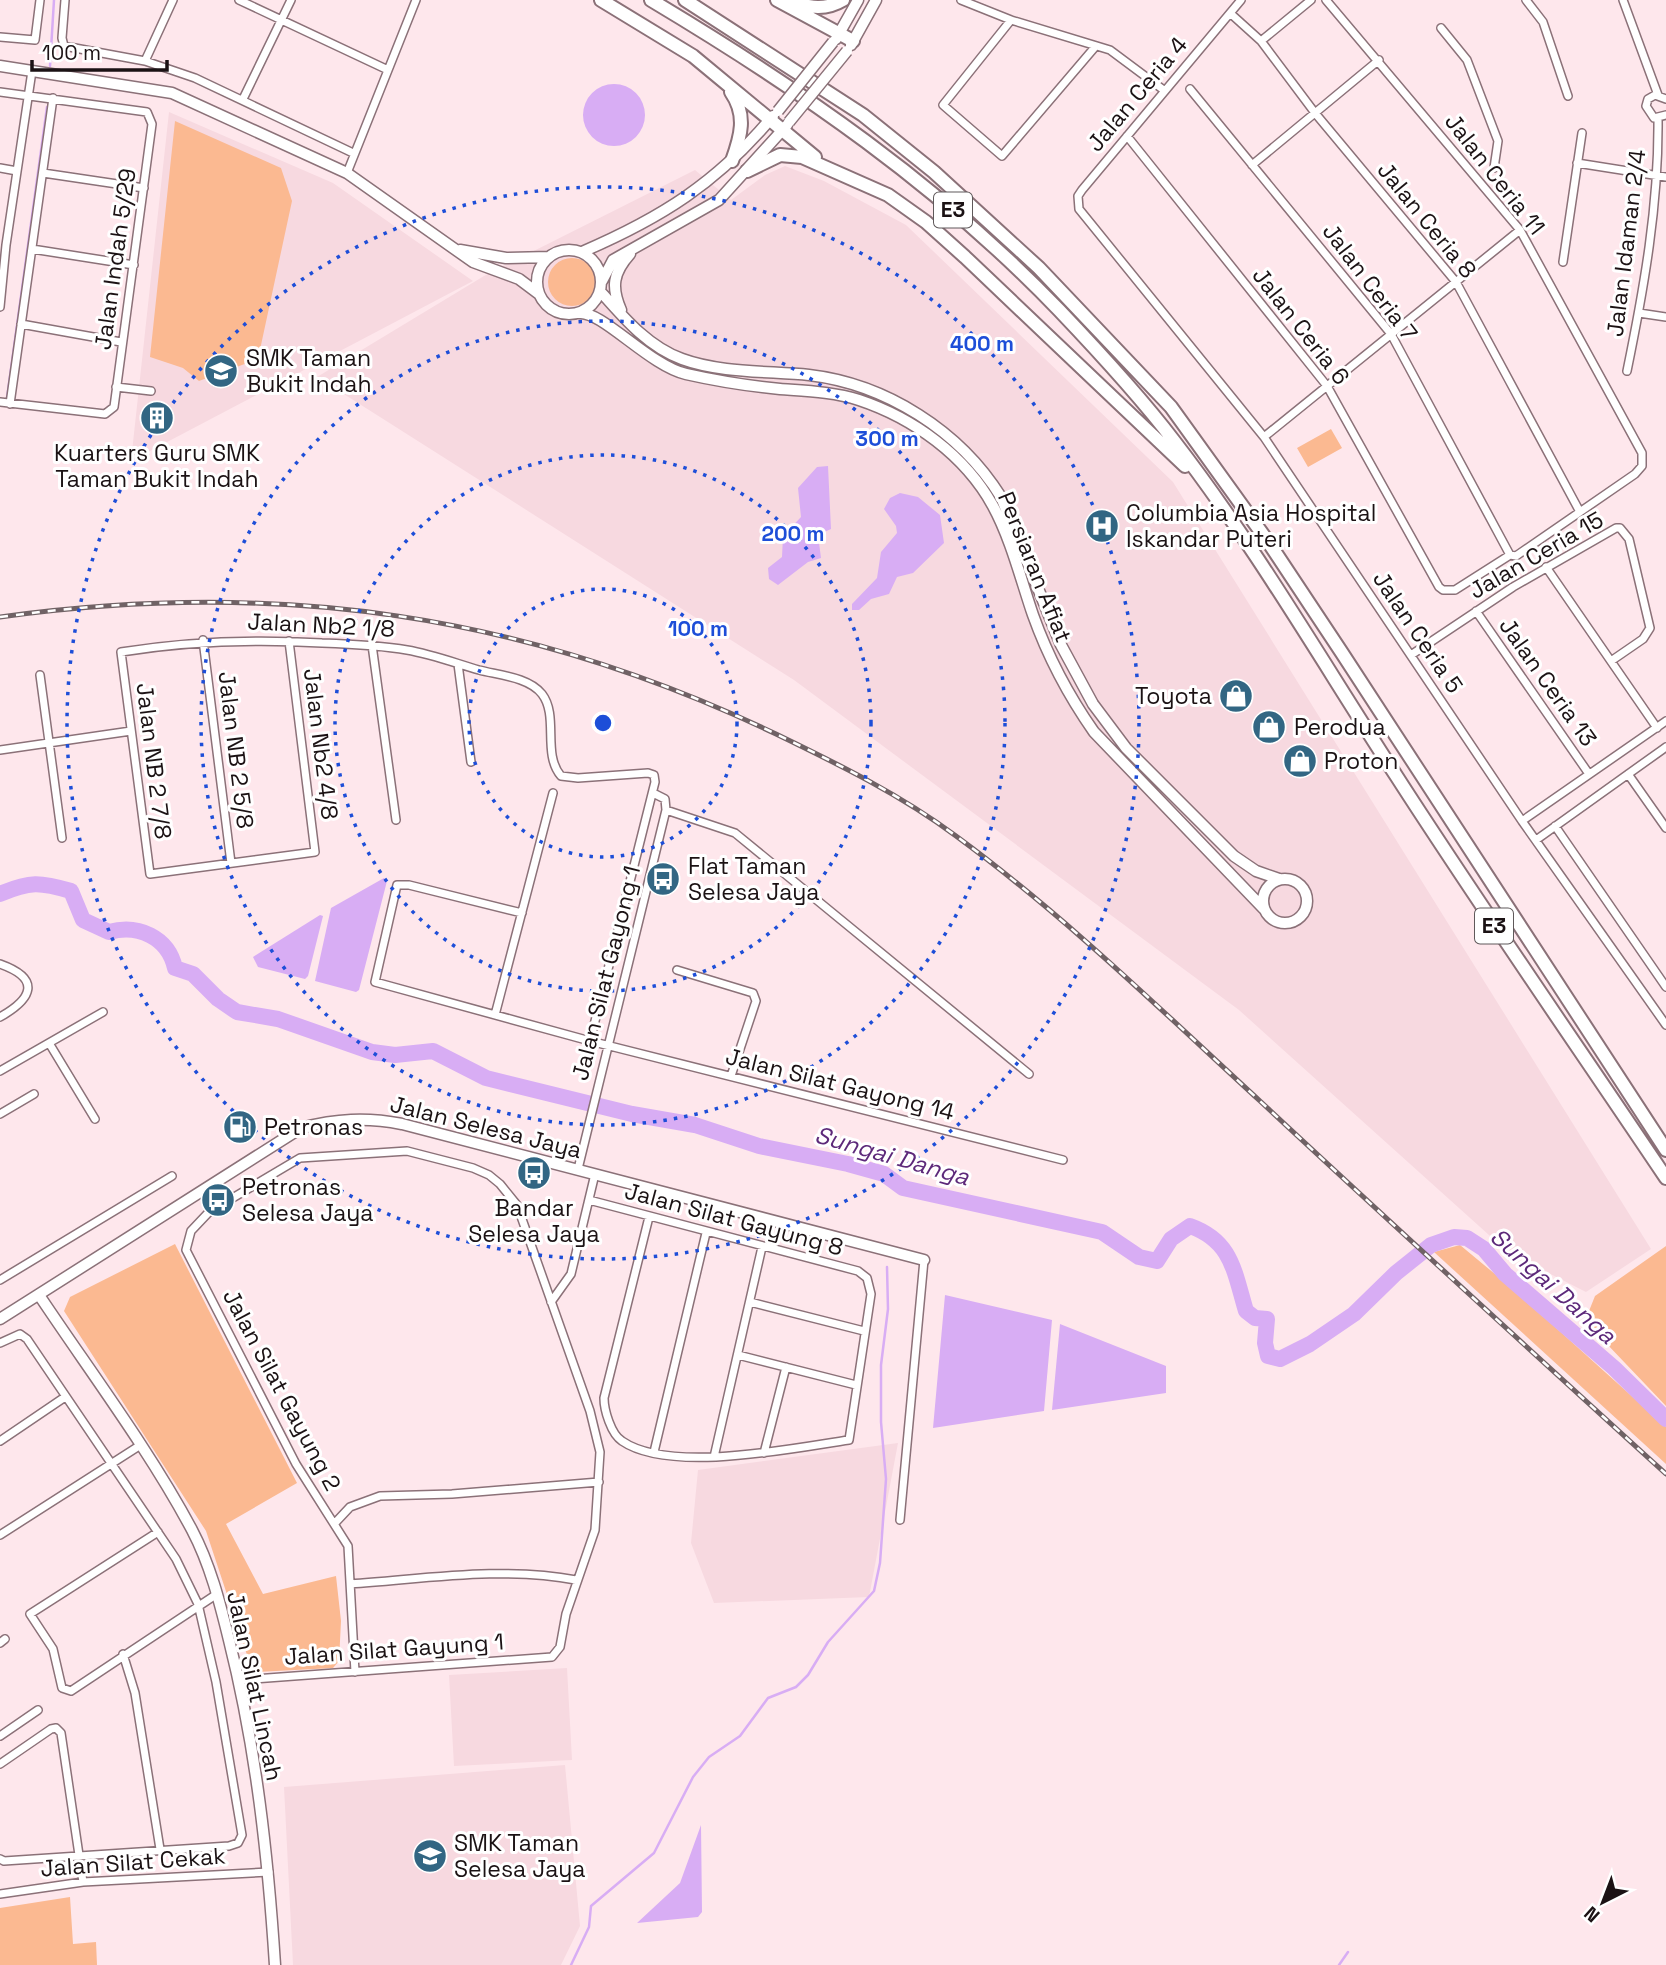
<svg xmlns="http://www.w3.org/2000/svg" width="1666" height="1965" viewBox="0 0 1666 1965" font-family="'Space Grotesk',sans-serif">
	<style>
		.built { fill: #f7d9e0 }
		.green { fill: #fbb991 }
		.water { fill: #d8adf4 }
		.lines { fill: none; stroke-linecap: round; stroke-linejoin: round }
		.stream { stroke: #d8adf4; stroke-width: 2.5 }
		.river { stroke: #d8adf4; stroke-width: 16 }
		.street-casing { stroke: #8b7178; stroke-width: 10 }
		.secondary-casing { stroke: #8b7178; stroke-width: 13 }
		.highway-casing { stroke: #8b7178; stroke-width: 16 }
		.street { stroke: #fff; stroke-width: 7 }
		.secondary { stroke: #fff; stroke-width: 10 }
		.highway { stroke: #fff; stroke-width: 12 }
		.rail-casing { stroke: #706265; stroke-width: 5 }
		.rail { stroke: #fff; stroke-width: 2.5; stroke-dasharray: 8; stroke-linecap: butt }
		.secondary-bridge-casing { stroke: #8b7178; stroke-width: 13; stroke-linecap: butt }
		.secondary-bridge { stroke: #fff; stroke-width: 10 }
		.ring { fill: none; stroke: #1d4ed8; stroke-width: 3.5; stroke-dasharray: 3.5 7 }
		.labels { text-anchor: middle; stroke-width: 6; stroke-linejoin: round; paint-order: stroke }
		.shield { fill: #fff; stroke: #5f595a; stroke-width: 2 }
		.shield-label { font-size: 21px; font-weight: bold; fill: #1b1214 }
		.street-label { font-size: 23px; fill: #1b1214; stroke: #fff }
		.poi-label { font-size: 23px; fill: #1b1214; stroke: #fff; text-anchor: start }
		.water-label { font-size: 24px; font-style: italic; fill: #5d297a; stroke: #fff }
		.centre { fill: #1d4ed8; stroke: #fff; stroke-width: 3.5 }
		.ring-label { font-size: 21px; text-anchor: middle; font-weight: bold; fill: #1d4ed8; stroke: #fff; stroke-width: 6; stroke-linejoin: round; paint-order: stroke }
	</style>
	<rect width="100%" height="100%" fill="#fee7ec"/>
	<!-- built -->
	<path class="built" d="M169 112 333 183 473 281 131 461Z
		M785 166 824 181 906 225 1173 482 1651 1249 1586 1292 1509 1253 1239 1010 794 680 317 377 484 276 695 170 731 200 765 175Z
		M898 1443 869 1597 714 1603 691 1543 698 1470Z
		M567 1668 572 1760 454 1766 449 1675Z
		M565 1765 580 1926 561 1965H293L284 1787Z"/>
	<!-- green -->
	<path class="green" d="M175 121 281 168 292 201 258 359 199 381 183 368 150 357Z
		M548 282a24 24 0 1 1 48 0a24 24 0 1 1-48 0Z
		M1331 429 1342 448 1308 467 1297 448Z
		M175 1244 297 1483 226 1524 263 1594 336 1576 341 1621 339 1661 333 1668 257 1672 247 1655 206 1531 64 1311 70 1297Z
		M1460 1245 1513 1289 1666 1427V1464L1434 1252Z
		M1666 1246V1406L1585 1321 1595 1296Z
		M70 1897 73 1944 96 1942 97 1965H0V1908Z"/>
	<!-- water -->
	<path class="water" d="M583 115a31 31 0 1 1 62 0a31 31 0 1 1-62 0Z
		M828 466 831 529 818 535 821 558 808 562 778 585 769 579 768 568 782 557 783 536 801 517 798 488 817 467Z
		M900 493 918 497 940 515 944 543 913 573 897 577 889 594 871 599 859 610H852V604L877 578 881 552 897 533 896 526 884 509 890 498Z
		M384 878 387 881 359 990 356 992 315 981 331 908Z
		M320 915 323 916 308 976 305 979 258 967 253 957Z
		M945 1295 1052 1320 1044 1411 933 1428Z
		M1060 1324 1166 1366V1393L1052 1410Z
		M701 1825 702 1912 698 1917 637 1923 680 1883Z"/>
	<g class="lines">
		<!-- stream -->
		<path class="stream" d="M50 66 54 0
			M7 398 47 107
			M571 1965 589 1927 591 1906 654 1853 693 1777 709 1757 740 1736 768 1698 796 1687 808 1675 828 1642 874 1591 880 1563 886 1479 881 1422V1365L888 1309 887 1267
			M1339 1965 1348 1952"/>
		<!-- river -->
		<path class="river" d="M0 894C30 881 40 882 71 891L83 920 109 932C138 924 168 937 175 968L193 974 218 999 237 1012 278 1019 372 1052 395 1055 433 1051 486 1078 632 1114 695 1125 759 1146 848 1164 884 1174 903 1188 1102 1232 1139 1257 1157 1261 1171 1239 1190 1226C1232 1241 1234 1271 1246 1311L1255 1318 1267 1319 1265 1343 1268 1356 1280 1359 1310 1344 1354 1314 1396 1273 1431 1245 1454 1237 1467 1238 1484 1249 1505 1274 1614 1368 1666 1419"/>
		<!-- street casing -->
		<g class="street-casing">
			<path id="street" d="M65 0 62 38 64 46 145 61 195 78 353 153
				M239 0 388 70
				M961 0 1011 20 1110 50 1165 91
				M1241 0 1082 190 1078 196 1079 209 1264 437 1522 821 1666 1025
				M1526 0 1543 22 1568 96
				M1623 0 1658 95
				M1230 13 1261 41 1315 113 1456 282 1580 512
				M1011 20 943 105 1002 156 1095 47
				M1441 28 1467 60 1498 141 1494 168
				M0 37 35 40 40 0
				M1261 41 1311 0
				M145 61 173 0
				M1190 89 1391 334 1510 555
				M0 92 147 112 152 124 114 407 105 414 0 402
				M243 99 291 0
				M1666 99 1655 95 1648 99 1646 106 1654 118 1666 115
				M1127 136 1327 386 1439 587 1443 590H1455L1510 555 1516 556 1635 474 1642 466V453L1520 230 1326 0
				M1577 163 1666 177
				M1252 165 1379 60
				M0 168 17 171
				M43 173 144 188
				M347 173 416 0
				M32 249 134 265
				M1563 262 1582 133
				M0 307 6 245 32 71
				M1639 313 1666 317
				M21 324 121 342
				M1627 371C1644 288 1659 204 1658 118
				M116 387 151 391
				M10 404 53 98
				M1264 437 1520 230
				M1546 567 1657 728
				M1476 611 1589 774
				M203 640 231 863
				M289 641 315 852 150 874 121 652C189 641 253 639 322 643 351 644 379 645 407 650 431 654 455 663 479 670 498 675 529 677 542 694 559 716 542 754 561 776L578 778 648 773 654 775 655 782 590 1041 1063 1160
				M372 645 396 820
				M1411 655 1513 587 1616 528H1620L1629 539 1650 628 1643 639 1611 661
				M458 664 471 762
				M40 675 62 838
				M0 750 131 731
				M1628 774 1666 828
				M666 810 735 833 1029 1074
				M1522 821 1666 721
				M1555 826 1666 987
				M1536 840 1666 747
				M522 913 409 885H397L375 982 590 1041
				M0 964C42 979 32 999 0 1017
				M677 970 753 993 756 1001 731 1076
				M495 1015 553 793
				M49 1043 95 1119
				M0 1071 103 1012
				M0 1114 34 1094
				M578 1169 666 810 665 799 653 793
				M589 1200 858 1271 867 1278 871 1294 849 1440C794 1448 670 1474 622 1441 611 1434 604 1410 604 1398L649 1217
				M0 1280 172 1176
				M551 1302 571 1274 595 1174
				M750 1302 864 1331
				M0 1343 20 1334 27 1339 176 1559 198 1604 216 1682 242 1835 238 1843 229 1846 4 1861 0 1859
				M738 1355 856 1385
				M0 1441 65 1397
				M654 1452 706 1233
				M764 1453 786 1367
				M714 1457 762 1247
				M900 1520 924 1260
				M335 1523 350 1507 380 1496 452 1494 599 1482
				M158 1532 30 1614 53 1649 62 1688 71 1691 217 1594
				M0 1535 139 1446
				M351 1584C425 1579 503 1566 576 1580
				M0 1643 5 1639
				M123 1654 135 1693 160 1849
				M239 1680 552 1657 560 1647 566 1614 595 1530 600 1452 590 1411 517 1205 500 1184 489 1175 473 1168 407 1151 300 1158 209 1212 191 1231 186 1250 296 1464 348 1546 355 1672
				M0 1736 38 1710
				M0 1764 51 1729 56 1728 61 1733 83 1882
				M0 1894 83 1882 269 1872"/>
		</g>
		<!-- secondary casing -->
		<g class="secondary-casing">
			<path id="secondary" d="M836 39 858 0
				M851 45 876 0
				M0 66 172 93 347 173 473 262 519 279 539 294
				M537 282a32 32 0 1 1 64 0a32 32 0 1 1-64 0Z
				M460 250 506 258 549 257
				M582 252C661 218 717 183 773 116
				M602 281 613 260 719 200 787 125
				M600 291C623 317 648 347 682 359 720 373 768 371 809 375 886 384 960 431 1001 497L1061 645 1093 704 1126 748 1234 856 1256 871 1279 879
				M621 310C611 287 613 273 630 254
				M579 313C601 310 650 366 686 374 717 381 749 386 780 389 806 391 834 392 859 400 913 418 965 455 993 506 1011 539 1021 580 1033 615 1048 657 1068 695 1094 732L1264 909
				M1263 901a22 22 0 1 1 44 0a22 22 0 1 1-44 0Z
				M39 1295C89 1370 150 1451 192 1530 210 1564 220 1603 229 1640 256 1747 268 1856 275 1965
				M0 1319 301 1128C336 1119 366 1117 402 1124L924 1260"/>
		</g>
		<!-- highway casing -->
		<g class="highway-casing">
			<path id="highway" d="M601 0 693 56 815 157
				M651 0C800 89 939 185 1059 310 1099 352 1139 395 1174 441 1256 547 1324 665 1397 777 1484 912 1576 1044 1666 1178
				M685 0 863 115 934 172 1039 268 1171 407 1269 543 1342 653 1666 1150
				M777 0 853 41
				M790 2C810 7 825 11 843 0
				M731 92C747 115 741 136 732 161
				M747 171 780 155 802 157 888 195 926 222 965 257 1185 466"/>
		</g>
		<!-- street -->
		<use href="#street" class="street"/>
		<!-- secondary -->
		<use href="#secondary" class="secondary"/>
		<!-- highway -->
		<use href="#highway" class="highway"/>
		<!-- rail casing -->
		<g class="rail-casing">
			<path id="rail" d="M0 617C277 579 523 613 776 734 838 764 901 795 956 836 1064 915 1161 1010 1260 1101 1394 1226 1530 1350 1666 1474"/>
		</g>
		<!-- rail -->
		<use href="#rail" class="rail"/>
		<!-- secondary-bridge casing -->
		<g class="secondary-bridge-casing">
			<path id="secondary-bridge" d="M778 111 833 42
				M789 122 847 51"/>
		</g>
		<!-- secondary-bridge -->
		<use href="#secondary-bridge" class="secondary-bridge"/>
	</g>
	<!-- distance rings -->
	<g class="ring">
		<circle cx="603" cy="723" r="134"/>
		<circle cx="603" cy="723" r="268"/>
		<circle cx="603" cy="723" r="402"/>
		<circle cx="603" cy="723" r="536"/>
	</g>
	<!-- icons -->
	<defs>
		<g id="school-disc" transform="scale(1.75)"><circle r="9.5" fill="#326683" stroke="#fff"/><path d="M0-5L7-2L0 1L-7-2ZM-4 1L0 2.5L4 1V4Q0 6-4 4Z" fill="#fff"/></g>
		<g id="building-disc" transform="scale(1.75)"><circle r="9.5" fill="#326683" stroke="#fff"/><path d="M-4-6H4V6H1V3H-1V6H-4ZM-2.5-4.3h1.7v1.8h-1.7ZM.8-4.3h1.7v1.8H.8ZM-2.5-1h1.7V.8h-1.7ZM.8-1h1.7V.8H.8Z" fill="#fff"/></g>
		<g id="hospital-disc" transform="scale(1.75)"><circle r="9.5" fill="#326683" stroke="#fff"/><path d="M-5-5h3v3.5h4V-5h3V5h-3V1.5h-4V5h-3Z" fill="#fff"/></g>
		<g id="shop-disc" transform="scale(1.75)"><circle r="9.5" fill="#326683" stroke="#fff"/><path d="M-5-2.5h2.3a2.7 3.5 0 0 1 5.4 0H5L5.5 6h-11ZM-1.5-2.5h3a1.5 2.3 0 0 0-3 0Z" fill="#fff"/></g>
		<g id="bus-disc" transform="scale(1.75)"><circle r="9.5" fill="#326683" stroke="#fff"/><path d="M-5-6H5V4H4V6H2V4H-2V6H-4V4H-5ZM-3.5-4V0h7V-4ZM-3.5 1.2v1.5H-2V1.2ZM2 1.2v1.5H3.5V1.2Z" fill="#fff"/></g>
		<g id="fuel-disc" transform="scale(1.75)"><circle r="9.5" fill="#326683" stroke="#fff"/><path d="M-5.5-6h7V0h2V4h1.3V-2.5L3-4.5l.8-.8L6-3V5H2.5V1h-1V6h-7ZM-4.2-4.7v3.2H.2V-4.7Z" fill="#fff"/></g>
	</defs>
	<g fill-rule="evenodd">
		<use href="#school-disc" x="221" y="371"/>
		<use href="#building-disc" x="157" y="418"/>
		<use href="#hospital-disc" x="1102" y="526"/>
		<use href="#shop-disc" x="1236" y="696"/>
		<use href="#shop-disc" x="1269" y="727"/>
		<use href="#shop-disc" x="1300" y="761"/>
		<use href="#bus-disc" x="663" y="879"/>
		<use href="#fuel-disc" x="240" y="1127"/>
		<use href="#bus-disc" x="534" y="1173"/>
		<use href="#bus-disc" x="218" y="1200"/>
		<use href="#school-disc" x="430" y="1856"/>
	</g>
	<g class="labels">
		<!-- shield labels -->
		<g class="shield">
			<rect x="934" y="192.5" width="38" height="35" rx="5"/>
			<rect x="1475" y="908.5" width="38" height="35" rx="5"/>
		</g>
		<g class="shield-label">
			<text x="953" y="217">E3</text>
			<text x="1494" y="933">E3</text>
		</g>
		<!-- street labels -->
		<g class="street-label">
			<text transform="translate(1137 94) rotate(-50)" y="8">Jalan Ceria 4</text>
			<text transform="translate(1495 174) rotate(52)" y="8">Jalan Ceria 11</text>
			<text transform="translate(1427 220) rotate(51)" y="8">Jalan Ceria 8</text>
			<text transform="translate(1626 243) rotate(-83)" y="8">Jalan Idaman 2/4</text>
			<text transform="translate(115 259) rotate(-82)" y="8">Jalan Indah 5/29</text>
			<text transform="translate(1370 282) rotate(53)" y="8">Jalan Ceria 7</text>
			<text transform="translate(1301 326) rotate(52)" y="8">Jalan Ceria 6</text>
			<text transform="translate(1536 555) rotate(-30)" y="8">Jalan Ceria 15</text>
			<text transform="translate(1035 567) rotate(68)" y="8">Persiaran Afiat</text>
			<text transform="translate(321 625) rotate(3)" y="8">Jalan Nb2 1/8</text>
			<text transform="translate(1418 632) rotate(56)" y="8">Jalan Ceria 5</text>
			<text transform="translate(1548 682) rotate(55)" y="8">Jalan Ceria 13</text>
			<text transform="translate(321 744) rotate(83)" y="8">Jalan Nb2 4/8</text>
			<text transform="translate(236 750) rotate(83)" y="8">Jalan NB 2 5/8</text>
			<text transform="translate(154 761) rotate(83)" y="8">Jalan NB 2 7/8</text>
			<text transform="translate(606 973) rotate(-76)" y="8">Jalan Silat Gayong 1</text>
			<text transform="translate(840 1084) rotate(14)" y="8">Jalan Silat Gayong 14</text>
			<text transform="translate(486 1127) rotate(14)" y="8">Jalan Selesa Jaya</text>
			<text transform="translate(734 1219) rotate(15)" y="8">Jalan Silat Gayung 8</text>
			<text transform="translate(282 1390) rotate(62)" y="8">Jalan Silat Gayung 2</text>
			<text transform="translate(394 1649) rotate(-4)" y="8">Jalan Silat Gayung 1</text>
			<text transform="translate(255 1686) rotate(78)" y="8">Jalan Silat Lincah</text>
			<text transform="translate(133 1862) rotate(-4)" y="8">Jalan Silat Cekak</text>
		</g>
		<!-- poi labels -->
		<g class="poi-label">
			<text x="246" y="366">SMK Taman<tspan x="246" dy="26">Bukit Indah</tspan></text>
			<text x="157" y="461" text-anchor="middle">Kuarters Guru SMK<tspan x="157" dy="26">Taman Bukit Indah</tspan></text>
			<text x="1126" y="521">Columbia Asia Hospital<tspan x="1126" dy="26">Iskandar Puteri</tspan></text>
			<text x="1212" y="704" text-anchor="end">Toyota</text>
			<text x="1294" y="735">Perodua</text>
			<text x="1324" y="769">Proton</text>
			<text x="688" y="874">Flat Taman<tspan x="688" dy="26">Selesa Jaya</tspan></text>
			<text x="264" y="1135">Petronas</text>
			<text x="242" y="1195">Petronas<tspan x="242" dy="26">Selesa Jaya</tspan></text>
			<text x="534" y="1216" text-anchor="middle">Bandar<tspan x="534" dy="26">Selesa Jaya</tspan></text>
			<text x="454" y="1851">SMK Taman<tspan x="454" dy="26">Selesa Jaya</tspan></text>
		</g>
		<!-- water labels -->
		<g class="water-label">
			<text transform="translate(892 1156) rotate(16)" y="8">Sungai Danga</text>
			<text transform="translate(1553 1286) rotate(42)" y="8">Sungai Danga</text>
		</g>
	</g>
	<circle cx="603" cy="723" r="10" class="centre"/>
	<g class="ring-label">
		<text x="982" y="351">400 m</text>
		<text x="887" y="446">300 m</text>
		<text x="793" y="541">200 m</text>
		<text x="698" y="636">100 m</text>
	</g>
	<!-- north arrow -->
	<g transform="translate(1603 1902) rotate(222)" stroke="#ffffff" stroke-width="5" paint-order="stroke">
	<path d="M0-5L12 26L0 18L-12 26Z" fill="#1b1214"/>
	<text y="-10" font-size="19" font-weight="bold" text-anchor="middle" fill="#1b1214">N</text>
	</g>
	<!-- scale -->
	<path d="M32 60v10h135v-10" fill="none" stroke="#1b1214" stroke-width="3.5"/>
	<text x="42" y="60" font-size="21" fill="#1b1214" stroke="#ffffff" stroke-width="5" paint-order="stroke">100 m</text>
</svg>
